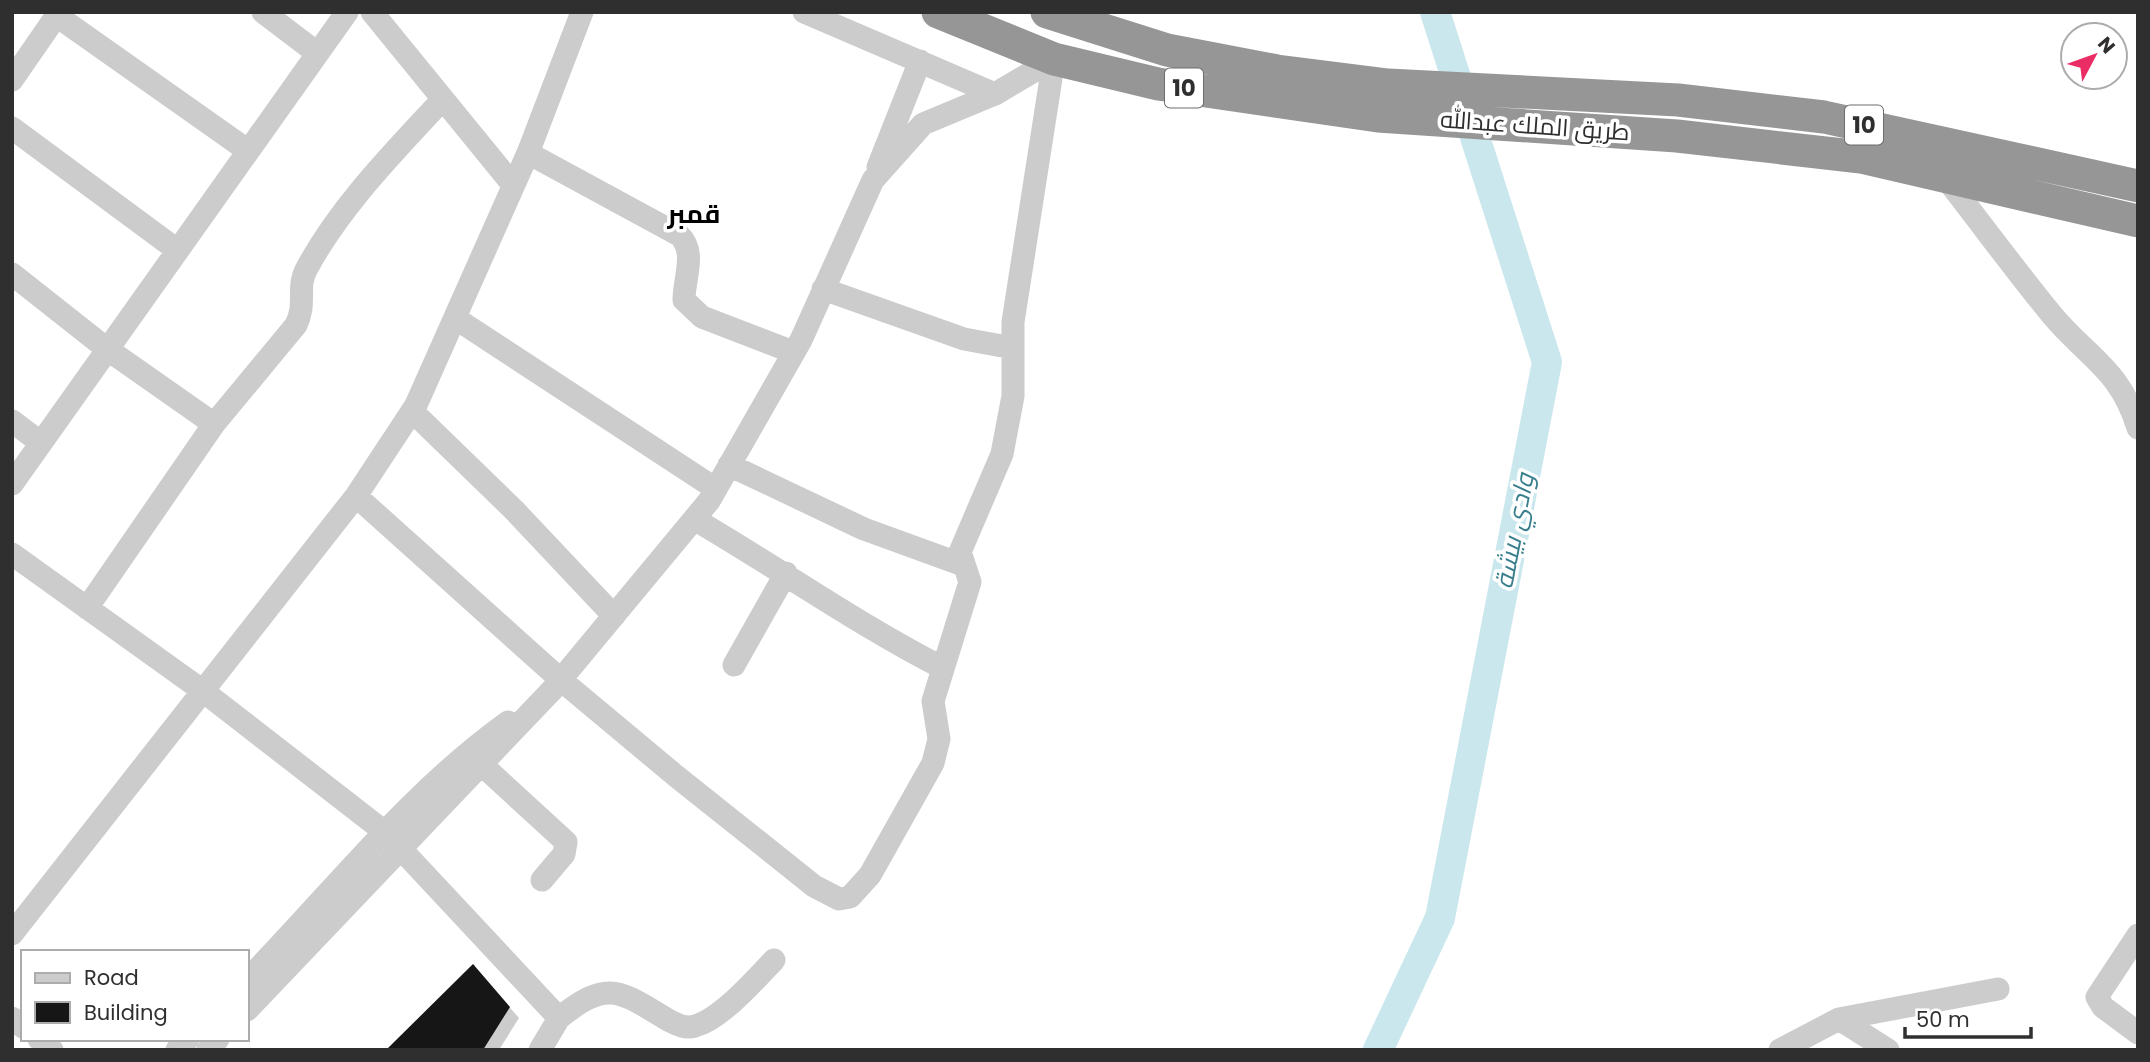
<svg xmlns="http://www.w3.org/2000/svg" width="2150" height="1062" viewBox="0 0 2150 1062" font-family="Poppins,Cairo,sans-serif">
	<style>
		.shadow { fill: #0003 }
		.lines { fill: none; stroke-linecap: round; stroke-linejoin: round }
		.river { stroke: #c9e7ed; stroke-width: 30 }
		.building { fill: #161616 }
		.minor { stroke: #ccc; stroke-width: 23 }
		.highway { stroke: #969696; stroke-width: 33 }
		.labels { text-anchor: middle; stroke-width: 7; stroke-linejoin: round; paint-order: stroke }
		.shield { fill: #fff; stroke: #6d6d6d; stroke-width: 2 }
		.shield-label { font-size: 23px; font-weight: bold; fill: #2f2f2f }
		.street-label { font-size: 24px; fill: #2f2f2f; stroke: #fff }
		.neighbourhood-label { font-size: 26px; font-weight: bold; fill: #000; stroke: #fff }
		.water-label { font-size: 26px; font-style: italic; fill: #397f8d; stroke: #fff }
	</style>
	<rect width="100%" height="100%" fill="#fff"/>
	<!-- shadow -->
	<path class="shadow" d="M483 977 519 1018 499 1050H388Z"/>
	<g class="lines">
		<!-- river -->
		<path class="river" d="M1378 1050 1440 918 1547 362 1435 12"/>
	</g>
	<!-- building -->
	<path class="building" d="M473 964 510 1007 483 1050H386Z"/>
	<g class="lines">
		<!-- minor -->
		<path class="minor" d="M263 12 317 53
			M372 12 513 185
			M804 12 995 94
			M57 16 247 150
			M12 80 59 12
			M12 128 177 250
			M528 153 679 235C697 252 684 277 684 300L702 317 793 352
			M878 167 920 61
			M1944 176C1980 222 2015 270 2052 315 2089 359 2120 369 2138 428
			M12 274 107 349 214 424
			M823 289 964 339 1013 348
			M455 318 716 489
			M412 411 514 510 614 616
			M12 421 41 443
			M729 465 864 529 963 565
			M12 484 347 12
			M356 496 561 680 676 776 814 886 839 899 850 897 870 875 933 763 939 739 933 701 970 582 960 552 1002 454 1013 396V322L1054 59
			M694 519C778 568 857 624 943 668
			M12 554 203 691 386 833 559 1018 540 1050
			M87 608 214 424 296 325C307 303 296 287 307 268 341 205 395 151 443 99
			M734 665 786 573
			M481 764 566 842 564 854 542 880
			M12 934 356 496 416 405 528 153 582 12
			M2138 935 2097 997 2103 1007 2138 1033
			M247 980C332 893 409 793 508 722
			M247 1010 553 689 709 501 801 340 873 180 923 124 995 94 1054 59
			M12 1018 23 1027
			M559 1018C609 978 619 991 670 1021 678 1025 686 1029 695 1026 721 1019 756 979 774 960
			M1839 1019 1888 1050
			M39 1039 52 1050
			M177 1050 188 1039
			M208 1050 218 1039
			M1780 1050 1839 1019 1998 989"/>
		<!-- highway -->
		<path class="highway" d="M938 12 1054 59 1158 84 1378 116 1677 136 1861 157 2138 221
			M1047 12 1167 50 1277 71 1388 85 1678 100 1824 117 2138 186"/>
	</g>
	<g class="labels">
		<!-- shield labels -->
		<g class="shield">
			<rect x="1165" y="68.5" width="38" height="39" rx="5"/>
			<rect x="1845" y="105.5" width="38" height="39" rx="5"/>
		</g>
		<g class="shield-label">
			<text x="1184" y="96">10</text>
			<text x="1864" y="133">10</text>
		</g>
		<!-- street labels -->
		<g class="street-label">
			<text transform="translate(1535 126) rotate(4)" y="8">طريق الملك عبدالله</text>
		</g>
		<!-- neighbourhood labels -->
		<g class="neighbourhood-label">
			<text x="694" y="223">قمبر</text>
		</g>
		<!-- water labels -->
		<g class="water-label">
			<text transform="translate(1514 531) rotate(-79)" y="9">وادي بيشة</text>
		</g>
	</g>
	<!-- border -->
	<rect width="2150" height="1062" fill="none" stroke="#2f2f2f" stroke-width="28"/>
	<!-- legend -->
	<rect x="21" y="950" width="228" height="91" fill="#ffffff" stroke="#acacac" stroke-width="2"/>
	<rect x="35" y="973" width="35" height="10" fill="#cccccc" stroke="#acacac" stroke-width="2"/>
	<text x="84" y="985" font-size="21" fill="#2f2f2f">Road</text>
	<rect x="35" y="1002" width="35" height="21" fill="#161616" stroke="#acacac" stroke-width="2"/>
	<text x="84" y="1020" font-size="21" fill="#2f2f2f">Building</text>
	<!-- north arrow -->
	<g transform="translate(2094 56) rotate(49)"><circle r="33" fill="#ffffff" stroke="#acacac" stroke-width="2"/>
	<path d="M0-5L12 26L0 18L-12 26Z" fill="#ea2e65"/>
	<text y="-10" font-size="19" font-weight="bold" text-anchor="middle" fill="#2f2f2f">N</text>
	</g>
	<!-- scale -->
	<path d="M1905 1027v10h126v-10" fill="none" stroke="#2f2f2f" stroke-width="3.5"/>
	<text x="1916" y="1027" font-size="21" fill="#2f2f2f" stroke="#ffffff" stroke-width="5" paint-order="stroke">50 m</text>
</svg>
